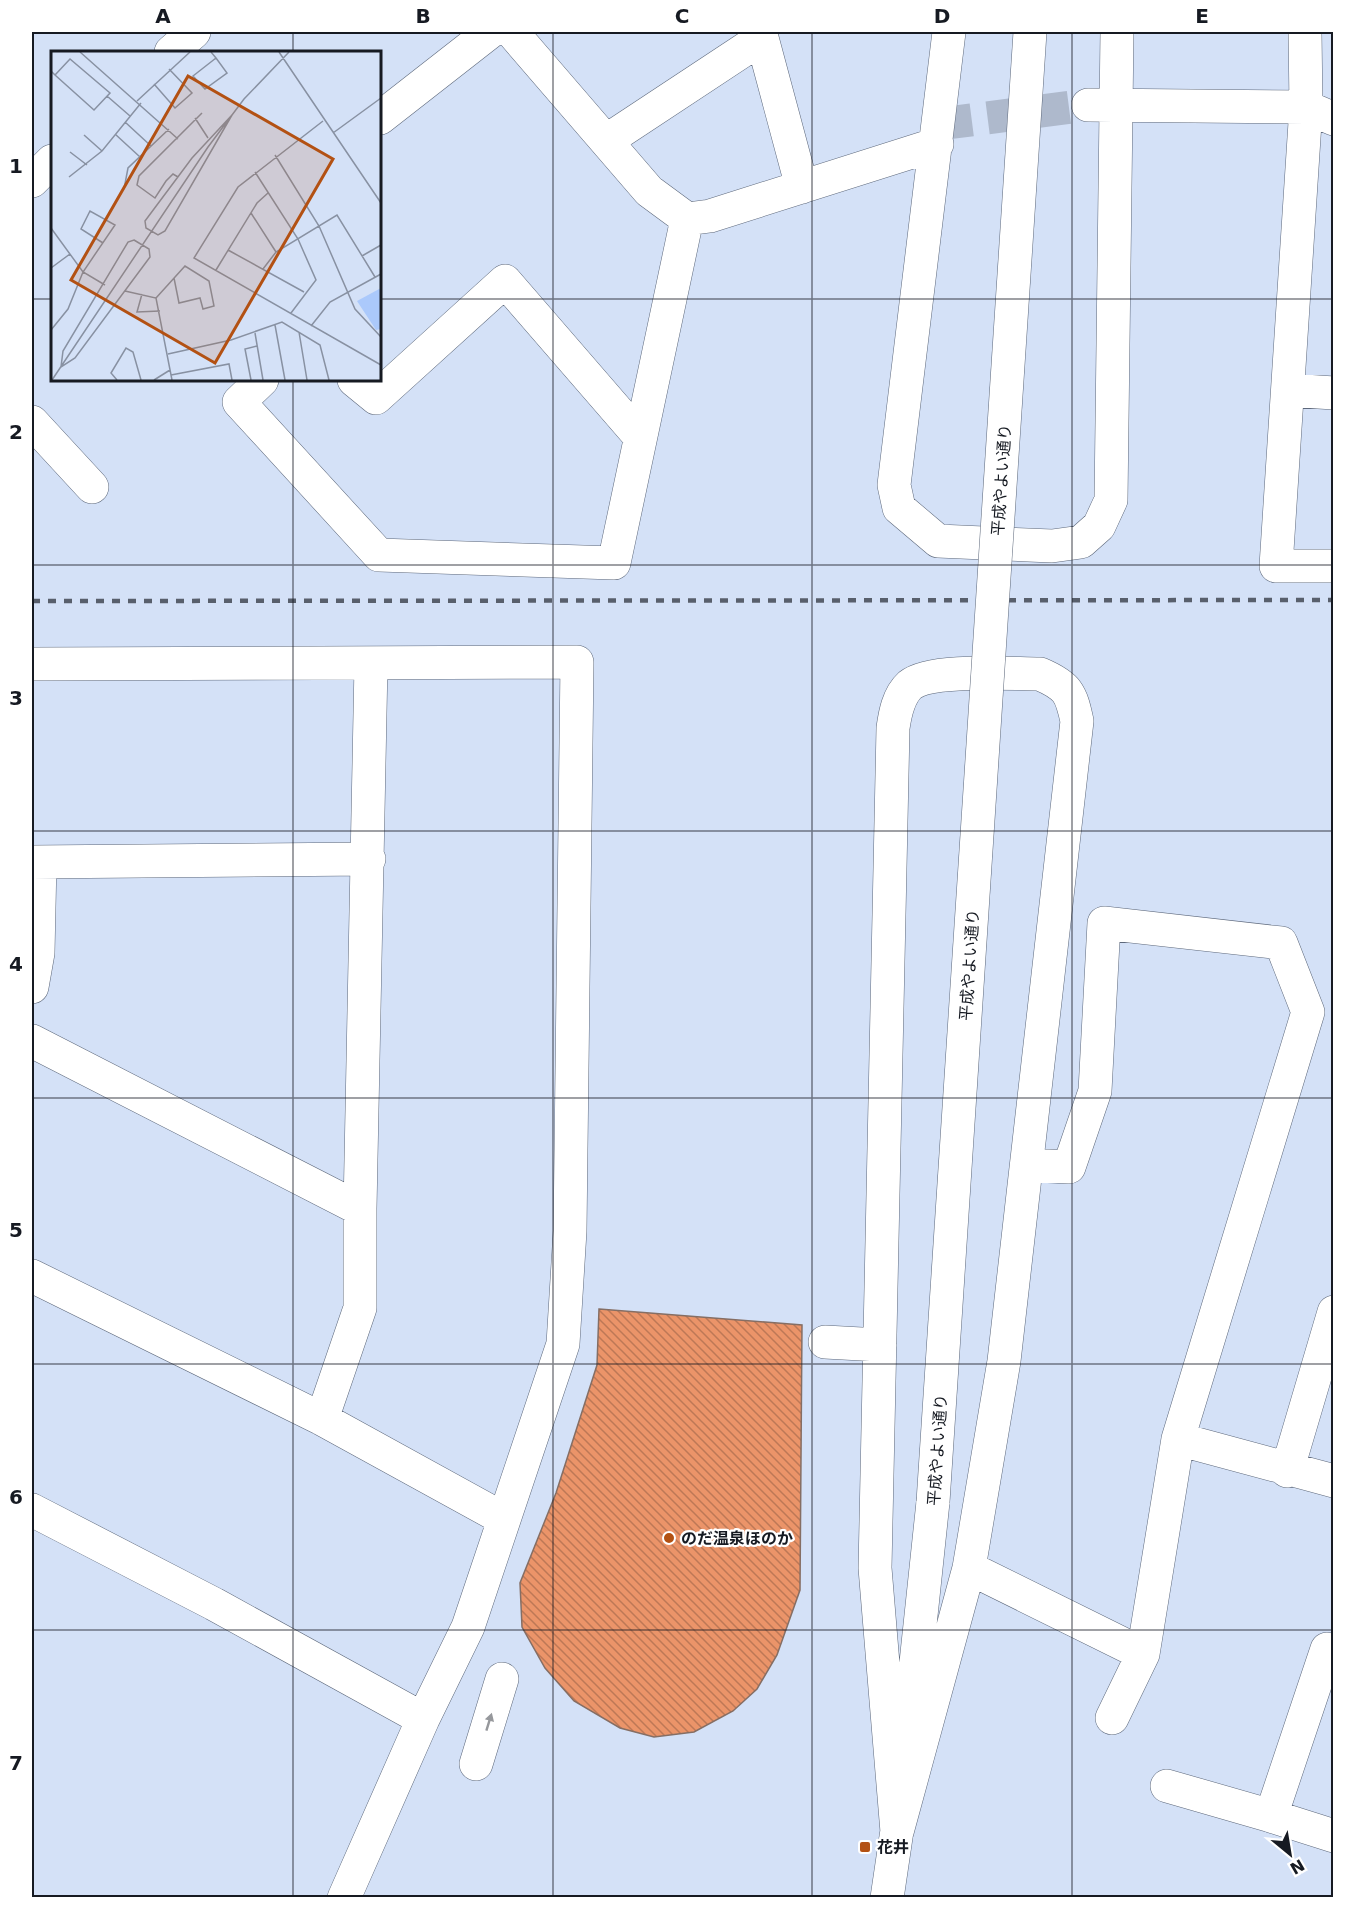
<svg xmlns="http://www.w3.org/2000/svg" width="1365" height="1929" viewBox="0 0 1365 1929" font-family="'DejaVu Sans','Noto Sans JP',sans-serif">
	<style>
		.building { fill: url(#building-back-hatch); stroke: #856e64; stroke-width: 1.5 }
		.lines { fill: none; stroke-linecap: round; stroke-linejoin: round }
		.minor-tunnel { stroke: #aeb9cc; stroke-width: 33; stroke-dasharray: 33 16; stroke-linecap: butt }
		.minor-casing { stroke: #5d687b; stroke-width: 34 }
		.minor { stroke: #fff; stroke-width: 33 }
		.rail { stroke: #585f6c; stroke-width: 4.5; stroke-dasharray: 8 8; stroke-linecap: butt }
		.minor-bridge-casing { stroke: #5d687b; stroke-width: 34; stroke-linecap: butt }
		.minor-bridge { stroke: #fff; stroke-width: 33 }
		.oneway { fill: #96989c }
		.grid { fill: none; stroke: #161a22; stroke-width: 1.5; stroke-opacity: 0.55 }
		.poi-dot { fill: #b35113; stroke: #fff; stroke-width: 2 }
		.labels { text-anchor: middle; stroke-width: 4.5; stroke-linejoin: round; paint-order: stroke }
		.street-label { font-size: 16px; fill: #161a22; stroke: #fff }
		.poi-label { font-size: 16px; font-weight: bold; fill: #161a22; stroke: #fff; text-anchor: start }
		.inset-road { fill: none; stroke: #8891a2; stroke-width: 1.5 }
		.view { fill: #b35113; fill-opacity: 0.15; stroke: #b35113; stroke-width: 3 }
		.inset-edge { fill: none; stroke: #161a22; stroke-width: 3 }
		.neatline { fill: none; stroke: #161a22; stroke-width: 2 }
		.grid-label { font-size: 20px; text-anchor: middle; font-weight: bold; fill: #161a22 }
	</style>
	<defs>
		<pattern id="building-back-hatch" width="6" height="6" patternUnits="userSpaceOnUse" patternTransform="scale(1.5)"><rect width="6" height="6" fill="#eb9469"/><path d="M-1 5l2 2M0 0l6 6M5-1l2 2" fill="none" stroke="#bd7856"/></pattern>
	</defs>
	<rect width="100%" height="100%" fill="#d4e1f7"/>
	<!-- building -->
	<path class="building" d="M599 1309 802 1325 800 1590 777 1655 757 1689 733 1711 694 1732 654 1737 620 1728 574 1701 545 1668 522 1627 520 1583 556 1493 597 1365Z"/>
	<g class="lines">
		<!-- minor-tunnel -->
		<path class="minor-tunnel" d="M939 124 1088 105"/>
		<!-- minor casing -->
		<g class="minor-casing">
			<path id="minor" d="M512 32 649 191 687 219 710 216 937 144
				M949 32 894 485 899 508 938 541 1052 546 1081 542 1099 526 1111 500 1117 32
				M1305 32 1306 107 1276 566H1334
				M171 52 194 32
				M1088 105 1306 107 1334 119
				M380 118 490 32
				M606 141 762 38 802 187
				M32 181 52 161
				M262 380 239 402 379 555 614 563 687 219
				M354 380 376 398 505 281 640 437
				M1288 390 1334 393
				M32 422 92 487
				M32 664 577 662 570 1231 563 1344 468 1627 423 1719 344 1898
				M1040 674C1068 686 1071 693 1077 721L1004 1361 969 1568 897 1832 875 1568 893 728C895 714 898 696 910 685 931 668 1010 674 1040 674Z
				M32 862 369 859
				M32 987 38 953 40 862
				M32 1041 360 1209
				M1027 1165 1069 1167 1095 1091 1104 923 1281 943 1308 1012 1178 1439 1143 1654 1112 1718
				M32 1276 322 1419 504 1519
				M825 1342 880 1345
				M322 1419 360 1308V1209L371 664
				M1178 1439 1334 1481
				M1287 1471 1334 1312
				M32 1510 214 1604 423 1719
				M969 1568 1143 1654
				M1334 1651 1327 1649 1271 1816 1334 1836
				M909 1729 933 1502
				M476 1764 502 1679
				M1167 1786 1271 1816
				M887 1898 900 1810"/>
		</g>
		<!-- minor -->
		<use href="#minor" class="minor"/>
		<!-- rail -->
		<path class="rail" d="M32 601 1334 600"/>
		<!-- minor-bridge casing -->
		<g class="minor-bridge-casing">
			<path id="minor-bridge" d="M933 1502 1030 32"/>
		</g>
		<!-- minor-bridge -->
		<use href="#minor-bridge" class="minor-bridge"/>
	</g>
	<!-- one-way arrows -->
	<defs><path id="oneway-solid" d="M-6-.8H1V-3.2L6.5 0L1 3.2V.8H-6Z" transform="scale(1.5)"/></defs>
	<use class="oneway" href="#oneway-solid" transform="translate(489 1722) rotate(-73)"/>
	<!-- grid -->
	<path class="grid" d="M293 32V52M553 32V1898M812 32V1898M1072 32V1898M32 299H52M380 299H1334M293 380V1898M32 565H1334M32 831H1334M32 1098H1334M32 1364H1334M32 1630H1334"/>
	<!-- markers -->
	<g class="poi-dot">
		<circle cx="669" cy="1538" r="6"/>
		<rect x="859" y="1841" width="12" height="12" rx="3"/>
	</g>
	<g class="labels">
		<!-- street labels -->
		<g class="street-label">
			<text transform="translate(1001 480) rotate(-86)" y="6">平成やよい通り</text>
			<text transform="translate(969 965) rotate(-86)" y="6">平成やよい通り</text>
			<text transform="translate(937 1450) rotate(-86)" y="6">平成やよい通り</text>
		</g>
		<!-- poi labels -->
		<g class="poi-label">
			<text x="681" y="1544">のだ温泉ほのか</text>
			<text x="877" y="1853">花井</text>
		</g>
	</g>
	<!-- overview -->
	<g transform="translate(51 51)">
		<rect width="330" height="330" fill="#d4e1f7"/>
		<path d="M330 237V278L325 279 306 250Z" fill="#abc9fb"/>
		<path class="inset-road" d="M29 1 127 88M160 1 165 7 176 22 154 38 142 25 165 7M228 1 330 152M0 20 4 24 43 59 59 42 19 8 4 24M103 33 124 57 141 42 118 18M56 45 79 65M86 50 139 1M181 64 114 180 107 184 95 177 94 170 141 107ZM144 67 157 87M272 70 187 136 143 207 330 314M74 71 100 95M282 82 330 47M64 83 89 106M33 84 51 100M19 101 36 114M224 104 268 175 304 258 330 286M204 121 247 188 265 229 240 262M18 126 51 100 90 52M127 126 122 123 115 130 104 147 86 134 88 125 151 62M73 138 77 117 118 78M200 162 225 201M0 177 32 221 54 234M83 189 98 198 99 206 24 307 10 316 12 300 77 191ZM177 199 253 241M311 205 330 194M0 217 19 203M212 218 225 201 286 164 324 226M165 219 206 152 217 142M74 240 105 247 121 329M91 243 86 261 109 260M105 247 134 215 158 230 163 255 152 258 149 247 128 252 123 227M224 274 234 329M260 275 279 251 330 223M0 279 17 258 32 221 64 174 39 160 30 178 52 192M248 281 256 329M204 282 212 329M117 303 180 289 231 271 269 294 278 329M120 324 178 313 181 329M1 329 157 96 193 48 238 1M66 329 60 322 75 297 82 301 90 329M103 329 119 319M200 329 194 298 206 295"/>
		<path class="view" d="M137 25 282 108 164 312 20 229Z"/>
		<rect width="330" height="330" class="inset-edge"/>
	</g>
	<!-- border -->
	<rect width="1365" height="1929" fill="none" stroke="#ffffff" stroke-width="66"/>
	<!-- north arrow -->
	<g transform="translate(1290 1854) rotate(150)" stroke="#ffffff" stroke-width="4.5" paint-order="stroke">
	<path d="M0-4.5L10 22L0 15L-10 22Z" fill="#161a22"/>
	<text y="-9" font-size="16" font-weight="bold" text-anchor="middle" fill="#161a22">N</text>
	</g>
	<rect x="33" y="33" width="1299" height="1863" class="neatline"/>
	<g class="grid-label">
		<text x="163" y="23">A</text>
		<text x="423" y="23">B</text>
		<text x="682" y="23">C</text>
		<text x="942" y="23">D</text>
		<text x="1202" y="23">E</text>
		<text x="16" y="173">1</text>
		<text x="16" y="439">2</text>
		<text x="16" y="705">3</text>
		<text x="16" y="971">4</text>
		<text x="16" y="1237">5</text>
		<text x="16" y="1504">6</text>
		<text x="16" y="1770">7</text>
	</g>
</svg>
